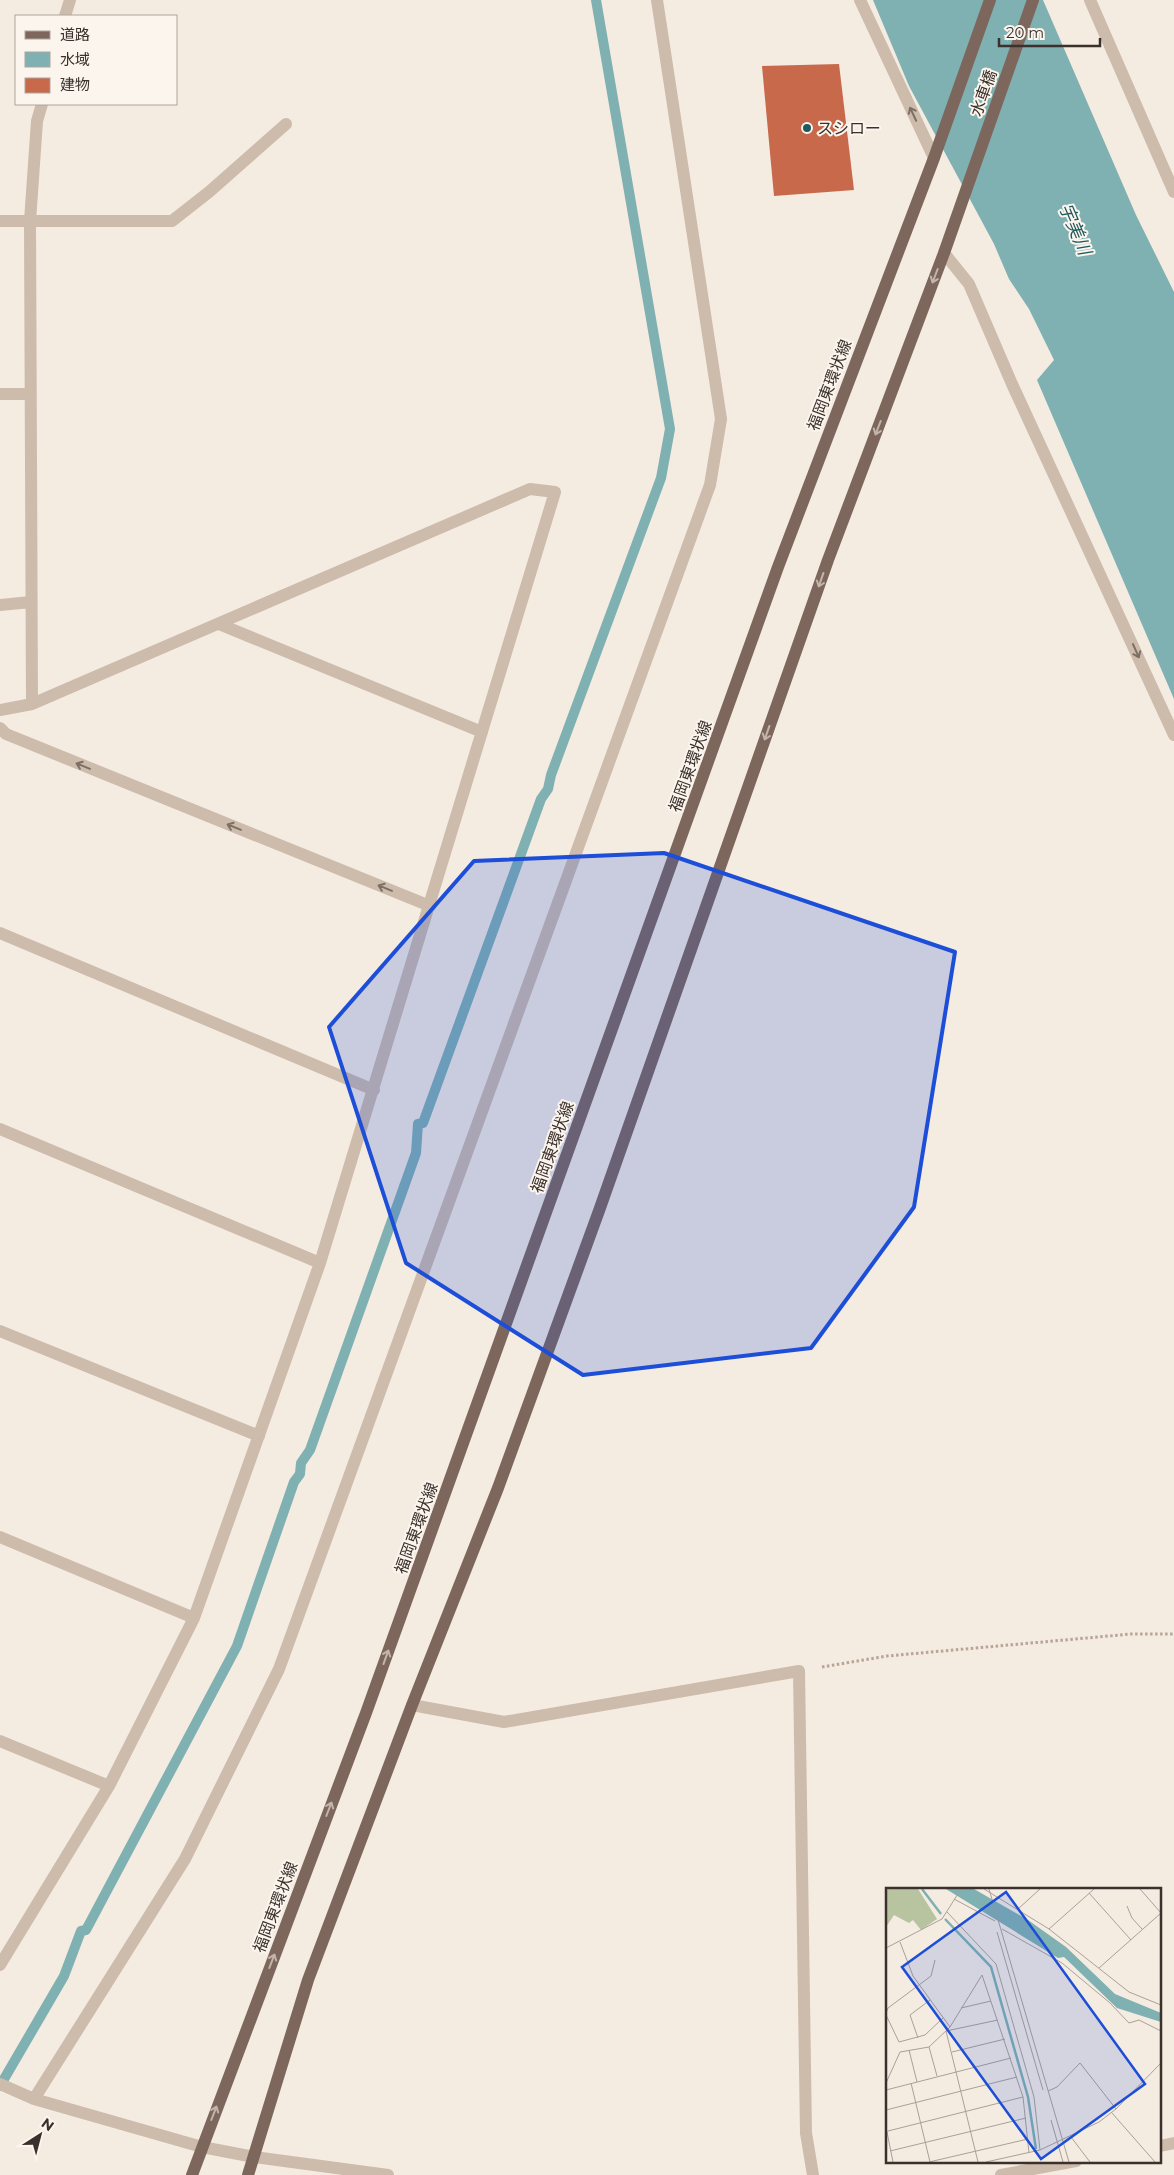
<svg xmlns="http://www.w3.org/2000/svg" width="1174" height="2175" viewBox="0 0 1174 2175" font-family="Montserrat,'Noto Sans JP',sans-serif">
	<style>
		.water { fill: #7fb0b2 }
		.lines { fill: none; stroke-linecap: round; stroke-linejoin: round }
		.stream { stroke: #7fb0b2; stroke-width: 10 }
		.building { fill: #c8694b }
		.path { stroke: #b9a596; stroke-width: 3; stroke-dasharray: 2.5 2.5; stroke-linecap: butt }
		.minor { stroke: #cdbbac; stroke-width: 12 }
		.major { stroke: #7d675c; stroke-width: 12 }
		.oneway { stroke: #7d6f65 }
		.oneway2 { stroke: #c2b5ac }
		.marked { fill: #1d4ed8; fill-opacity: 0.2; stroke: #1d4ed8; stroke-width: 4; stroke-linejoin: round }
		.poi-dot { fill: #1f5a5e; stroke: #fbf5ee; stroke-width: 2 }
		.labels { text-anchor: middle; stroke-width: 4; stroke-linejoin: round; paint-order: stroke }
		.street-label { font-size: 16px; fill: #3b302b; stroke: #fbf5ee }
		.poi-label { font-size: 16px; fill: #3b302b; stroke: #fbf5ee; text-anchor: start }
		.water-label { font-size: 18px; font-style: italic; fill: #1f5a5e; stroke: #fbf5ee }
		.inset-river { fill: none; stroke: #7fb0b2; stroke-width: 2.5 }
		.inset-road { fill: none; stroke: #aaa098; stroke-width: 1 }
		.view { fill: #1d4ed8; fill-opacity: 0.15; stroke: #1d4ed8; stroke-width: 2.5 }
		.inset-edge { fill: none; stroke: #3b302b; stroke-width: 2.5 }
	</style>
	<rect width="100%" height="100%" fill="#f4ebe1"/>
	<!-- water -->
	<path class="water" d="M873 0H1043L1136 215 1174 292V699L1037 380 1054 360 1029 309 1009 279 994 244 909 86Z"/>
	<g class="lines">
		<!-- stream -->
		<path class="stream" d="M0 2086 64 1976 81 1931 86 1930 237 1646 294 1482 300 1474 301 1463 310 1450 416 1153 418 1124 423 1123 541 799 548 789 551 775 661 478 670 429 596 0"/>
	</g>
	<!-- building -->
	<path class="building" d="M839 64 854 190 774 196 762 66Z"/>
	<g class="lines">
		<!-- path -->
		<path class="path" d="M822 1667 887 1656 1131 1634H1174"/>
		<!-- minor -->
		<path class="minor" d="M860 0 934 158
			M1090 0 1174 192
			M65 16 70 0
			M0 221H172L209 192 286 124
			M944 253 969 284 1012 384 1174 735
			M0 394H30
			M0 605 31 602
			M219 624 482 732
			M32 704 30 221 37 121 42 104
			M0 710 32 704 530 489 555 492 320 1263 194 1618 109 1786 0 1965
			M0 728 6 734 430 906
			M0 933 374 1090
			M0 1129 320 1263
			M0 1331 259 1436
			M0 1537 194 1618
			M412 1705 504 1722 799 1671 806 2133 813 2175
			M0 1741 109 1786
			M0 2084 34 2099 202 2147 254 2157 388 2175
			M34 2099 185 1859 279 1669 710 485 721 419 657 0
			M1160 2146 1174 2143
			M1001 2175 1076 2161"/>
		<!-- major -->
		<path class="major" d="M192 2175 366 1713 778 567 934 158 990 0
			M248 2175 308 1980 412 1705 498 1488 600 1208 828 560 944 253 1033 0"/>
	</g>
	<!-- one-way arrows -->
	<defs><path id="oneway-shaft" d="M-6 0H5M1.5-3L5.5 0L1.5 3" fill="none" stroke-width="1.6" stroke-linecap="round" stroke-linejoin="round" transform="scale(1.25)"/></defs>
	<g class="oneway">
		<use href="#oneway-shaft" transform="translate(913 114) rotate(-115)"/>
		<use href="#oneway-shaft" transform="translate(1136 651) rotate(66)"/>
		<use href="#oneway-shaft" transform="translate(83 766) rotate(-158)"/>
		<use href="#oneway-shaft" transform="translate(234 827) rotate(-158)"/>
		<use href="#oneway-shaft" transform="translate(385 888) rotate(-158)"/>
	</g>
	<g class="oneway2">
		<use href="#oneway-shaft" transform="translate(935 276) rotate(111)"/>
		<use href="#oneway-shaft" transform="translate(878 428) rotate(111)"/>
		<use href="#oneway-shaft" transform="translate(821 580) rotate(109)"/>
		<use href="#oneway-shaft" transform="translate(767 733) rotate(109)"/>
		<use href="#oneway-shaft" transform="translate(386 1657) rotate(-70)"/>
		<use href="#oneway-shaft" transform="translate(329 1809) rotate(-69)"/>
		<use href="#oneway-shaft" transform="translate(272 1961) rotate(-69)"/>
		<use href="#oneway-shaft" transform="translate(214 2113) rotate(-69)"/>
	</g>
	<!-- marked area -->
	<path class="marked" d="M664 853 955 952 914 1207 811 1348 583 1375 406 1263 329 1027 474 861Z"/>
	<!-- markers -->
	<circle class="poi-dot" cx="807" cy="128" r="5"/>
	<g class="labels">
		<!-- street labels -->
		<g class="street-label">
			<text transform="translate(983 93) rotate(-70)" y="6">水車橋</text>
			<text transform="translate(829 385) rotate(-69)" y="6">福岡東環状線</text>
			<text transform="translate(690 766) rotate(-70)" y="6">福岡東環状線</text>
			<text transform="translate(552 1147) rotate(-70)" y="6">福岡東環状線</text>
			<text transform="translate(416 1528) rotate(-70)" y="6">福岡東環状線</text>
			<text transform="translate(275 1907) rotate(-69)" y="6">福岡東環状線</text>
		</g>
		<!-- poi labels -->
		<g class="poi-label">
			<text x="817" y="134">スシロー</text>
		</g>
		<!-- water labels -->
		<g class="water-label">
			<text transform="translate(1075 229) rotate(67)" y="6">宇美川</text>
		</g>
	</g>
	<!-- overview -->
	<g transform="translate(886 1888)">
		<rect width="275" height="275" fill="#f4ebe1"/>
		<path d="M3 1H32L51 31 35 42 27 32 23 35 8 27 0 39V2Z" fill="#b8c4a0"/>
		<path d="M60 1H88L142 32 180 59 229 106 275 125V134L231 120 178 69 172 70Z" fill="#7fb0b2"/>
		<path class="inset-river" d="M36 1 55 26M59 31 105 79 142 209 150 261"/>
		<path class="inset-road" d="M98 1 163 41 243 104 275 117M103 1 183 274M254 1 275 25M203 5 245 52M68 11 109 33M241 18 246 30 256 41M132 21 154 1M61 24 110 76 148 209 154 262M116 41 176 75 224 115 243 135 253 132 275 143M163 41 208 1M111 44 157 202M14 54 27 88 64 139M0 60 56 31 75 1M213 80 275 25M75 120 105 113M0 125 2 120 45 88 49 72M0 127 13 154 39 147 57 130M60 143 92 274M60 143 112 132M32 150 24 127 44 112M43 159 51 188M23 162 31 194M66 164 119 151M0 195 14 164 43 159 64 139 96 87 137 209 143 265M25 195 44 274M0 202 125 170M162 203 171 199 194 175 230 221M0 222 131 189M226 225 269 274M165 232 177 274M0 239 7 274M2 243 137 209M185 249 204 274M4 263 140 230M43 274 142 251M100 274 154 262 213 234 230 221 275 175"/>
		<path class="view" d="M120 4 259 196 155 271 16 79Z"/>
		<rect width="275" height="275" class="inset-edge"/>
	</g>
	<!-- legend -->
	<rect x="15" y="15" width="162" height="90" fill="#fbf5ee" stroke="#aea6a0"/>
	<rect x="25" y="31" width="25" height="8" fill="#7d675c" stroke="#aea6a0"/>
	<text x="60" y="40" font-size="15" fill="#3b302b">道路</text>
	<rect x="25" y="52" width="25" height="15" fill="#7fb0b2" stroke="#aea6a0"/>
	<text x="60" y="65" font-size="15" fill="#3b302b">水域</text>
	<rect x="25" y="78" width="25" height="15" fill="#c8694b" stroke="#aea6a0"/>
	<text x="60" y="90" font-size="15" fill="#3b302b">建物</text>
	<!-- north arrow -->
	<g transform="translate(40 2135) rotate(36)" stroke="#fbf5ee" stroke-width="4" paint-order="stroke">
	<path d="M0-4L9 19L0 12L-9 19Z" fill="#3b302b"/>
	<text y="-8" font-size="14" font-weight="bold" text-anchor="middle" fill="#3b302b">N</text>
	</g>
	<!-- scale -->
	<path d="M999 38v8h101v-8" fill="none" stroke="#3b302b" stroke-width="2.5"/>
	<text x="1006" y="38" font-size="15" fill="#3b302b" stroke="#fbf5ee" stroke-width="4" paint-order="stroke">20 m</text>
</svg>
